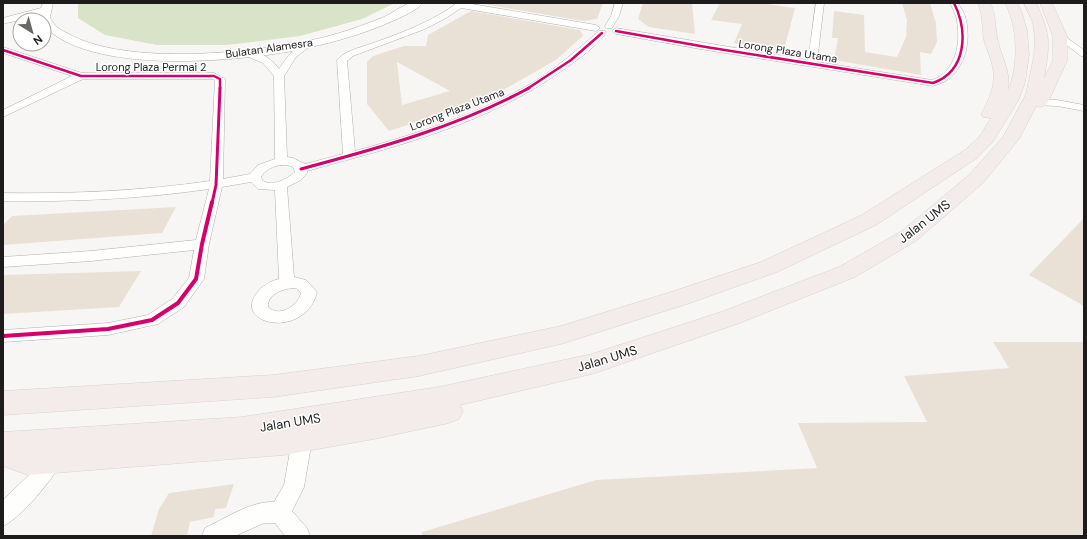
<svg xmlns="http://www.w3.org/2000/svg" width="1087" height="539" viewBox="0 0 1087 539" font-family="'DM Sans',sans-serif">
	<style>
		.green { fill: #d8e3c7 }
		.building { fill: #e9e1d6; fill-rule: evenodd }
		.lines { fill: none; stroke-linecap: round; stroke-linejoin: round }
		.minor-casing { stroke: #b1b0af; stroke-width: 1 }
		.tertiary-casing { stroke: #b1b0af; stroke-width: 1 }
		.trunk-casing { stroke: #d4d3d2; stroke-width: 1 }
		.minor { fill: #fefefd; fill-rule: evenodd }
		.tertiary { fill: #fefefd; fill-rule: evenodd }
		.trunk { fill: #f4ecea; fill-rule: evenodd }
		.cycleway-far2-casing { stroke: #fff; stroke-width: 4 }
		.cycleway-far1-casing { stroke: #fff; stroke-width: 5 }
		.cycleway-casing { stroke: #fff; stroke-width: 6 }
		.cycleway-far2 { stroke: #d6006c; stroke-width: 2.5 }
		.cycleway-far1 { stroke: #d6006c; stroke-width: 3 }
		.cycleway { stroke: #d6006c; stroke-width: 4 }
		.labels { text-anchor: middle; stroke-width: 3; stroke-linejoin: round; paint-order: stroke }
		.far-street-label { font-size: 11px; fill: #1d1b1b; stroke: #fff }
		.street-label { font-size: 13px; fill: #1d1b1b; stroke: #fff }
	</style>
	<rect width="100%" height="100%" fill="#f8f6f4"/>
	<!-- green -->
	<path class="green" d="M78 3H395L362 19 300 36 227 45H157L105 35 78 18Z"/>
	<!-- building -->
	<path class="building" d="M486 3H603L597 19 583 21 483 4Z
		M643 3H692L695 34 649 27 638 19Z
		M720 3H760L795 8 784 50 734 43 742 24 711 20Z
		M902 3H930L936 23 937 42 931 54 920 52 921 75 834 60 838 38H832L834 11 864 15 865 52 897 57 906 37 907 20Z
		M471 11 580 30 583 36 556 60 505 89 445 113 389 131 367 104V62L373 56 404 46H426L428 35ZM397 62 450 91 402 105Z
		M176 207 162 233 3 245V225L12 216Z
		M1084 218V306L1029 275Z
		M141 271 119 307 3 314V275Z
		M993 342H1084V536H422V532L596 480 817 468 798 423 927 422 904 376 1009 368Z
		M234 484 226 508 215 509 214 517 190 522 187 536H151L159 509 169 493Z"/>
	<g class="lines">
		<!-- minor casing -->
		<g class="minor-casing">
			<path id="minor" d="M457 3H466L596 25 600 28 596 31 461 8 446 18 425 29 353 56 347 61 355 151C416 134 479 114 534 82 558 67 578 49 599 31H605L606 33C595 48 576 61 560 72 485 125 394 147 307 171V173L301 180 287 187 294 277 306 280 317 292C306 339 234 326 256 294 262 286 270 281 279 279L275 190 258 189 251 182 222 187 209 244 204 279 184 307 158 324 108 335 3 342V330L108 323 148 315 172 299 189 278 194 250 91 261 3 267V257L91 251 196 240 209 189C140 199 72 202 3 201V193C72 194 141 191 210 181L215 80 212 79H83L3 117V110L72 76 3 53V47L82 73H214L225 79 223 179 250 174 258 165 275 159 274 76 263 63 244 55 242 53 244 51C256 48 272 59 279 69 285 60 299 39 311 42L313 44 296 57 284 76 287 157 293 158 305 164 343 154 337 60 339 58C349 49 363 47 376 42 404 32 433 21 457 3ZM281 165H287L293 167 295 172C287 179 273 187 263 181L261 177C265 170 273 166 281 165ZM296 288 301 293C298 306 279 318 268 307 267 293 285 288 296 288Z
				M615 3H623L619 16 612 28H606L605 26 611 16Z
				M816 3H824L817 62 932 80C956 72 961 43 957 21 956 14 953 9 950 3H958C961 8 965 14 966 20 972 47 962 79 933 86L706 50 616 34 612 31 616 28 808 60Z
				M1060 33 1084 50V57L1081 56 1057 38 1056 36 1057 34Z
				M1039 100H1057L1084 105V111L1057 106 1035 105 1034 103 1035 101Z
				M302 431 309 434 312 440 304 487 292 511 307 528 310 536H285L275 523H264L235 536H202L205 528C226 518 251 501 274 502L284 485 292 440 295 434Z
				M53 450 60 452 63 459C55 477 21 518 3 526V500L28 476 46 452Z"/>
		</g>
		<!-- tertiary casing -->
		<g class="tertiary-casing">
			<path id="tertiary" d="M43 3H53L50 17C53 25 60 30 67 33 125 67 257 53 321 38 342 33 364 25 384 17 393 13 402 5 411 3 415 2 419 3 423 3 416 12 392 21 381 26 351 38 319 46 287 52 227 62 90 74 44 26V20H40L39 15 3 24V18L41 8Z"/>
		</g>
		<!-- trunk casing -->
		<g class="trunk-casing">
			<path id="trunk" d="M978 3H990L992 7C996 18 995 30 998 41 1002 59 1011 71 1008 90 1019 65 1018 26 1005 3H1017L1021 10 1027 30 1029 55 1025 83 1018 101 992 143 977 158 876 225 777 272 690 303 561 344 419 376 273 397 3 415V391L273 375 419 356 561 326 674 291 761 262 862 215 965 150 980 136 991 118 983 117 981 114C990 99 997 82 992 64 990 56 986 48 984 40 982 27 983 15 978 3Z
				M1024 3H1036C1051 35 1050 44 1044 78L1053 61V36L1040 3H1052L1067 36V61L1048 102 1046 105 1040 107 1036 106 1019 139 983 183 916 241 855 277 737 324 592 374 460 405 463 411 459 419 449 423 374 439 284 455 28 475 3 466V432L242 417 439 387 592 354 721 312 839 267 902 231 969 175 1003 137 1026 94 1034 56 1035 39 1033 23Z"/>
		</g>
		<!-- minor -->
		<use href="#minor" class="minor"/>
		<!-- tertiary -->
		<use href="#tertiary" class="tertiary"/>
		<!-- trunk -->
		<use href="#trunk" class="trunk"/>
		<!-- cycleway-far2 casing -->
		<g class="cycleway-far2-casing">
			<path id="cycleway-far2" d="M616 31 706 47 933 83C967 71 968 31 954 3
				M3 50 81 76H214L220 79V89
				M527 89 571 60 602 33"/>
		</g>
		<!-- cycleway-far1 casing -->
		<g class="cycleway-far1-casing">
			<path id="cycleway-far1" d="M301 169C379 148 457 127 529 88
				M212 203 216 185 220 88"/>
		</g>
		<!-- cycleway casing -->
		<g class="cycleway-casing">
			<path id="cycleway" d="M3 336 108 329 152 320 178 303 196 279 202 244 212 202"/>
		</g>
		<!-- cycleway-far2 -->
		<use href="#cycleway-far2" class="cycleway-far2"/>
		<!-- cycleway-far1 -->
		<use href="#cycleway-far1" class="cycleway-far1"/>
		<!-- cycleway -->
		<use href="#cycleway" class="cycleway"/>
	</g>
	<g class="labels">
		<!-- far-street labels -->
		<g class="far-street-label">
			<text transform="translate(269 48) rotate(-8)" y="4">Bulatan Alamesra</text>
			<text transform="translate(788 51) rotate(9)" y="4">Lorong Plaza Utama</text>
			<text x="151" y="71">Lorong Plaza Permai 2</text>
			<text transform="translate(457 109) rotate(-21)" y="4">Lorong Plaza Utama</text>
		</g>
		<!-- street labels -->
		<g class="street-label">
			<text transform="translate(924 221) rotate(-38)" y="5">Jalan UMS</text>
			<text transform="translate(607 358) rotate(-17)" y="5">Jalan UMS</text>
			<text transform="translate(290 422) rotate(-9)" y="5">Jalan UMS</text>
		</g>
	</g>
	<!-- border -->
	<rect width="1087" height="539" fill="none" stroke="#1d1b1b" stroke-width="8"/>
	<!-- north arrow -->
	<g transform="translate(32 32) rotate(143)"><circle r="19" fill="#ffffff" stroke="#a5a4a4"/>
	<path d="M0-3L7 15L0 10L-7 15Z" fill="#6a6867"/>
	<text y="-6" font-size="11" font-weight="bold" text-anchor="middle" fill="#1d1b1b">N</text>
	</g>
</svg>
